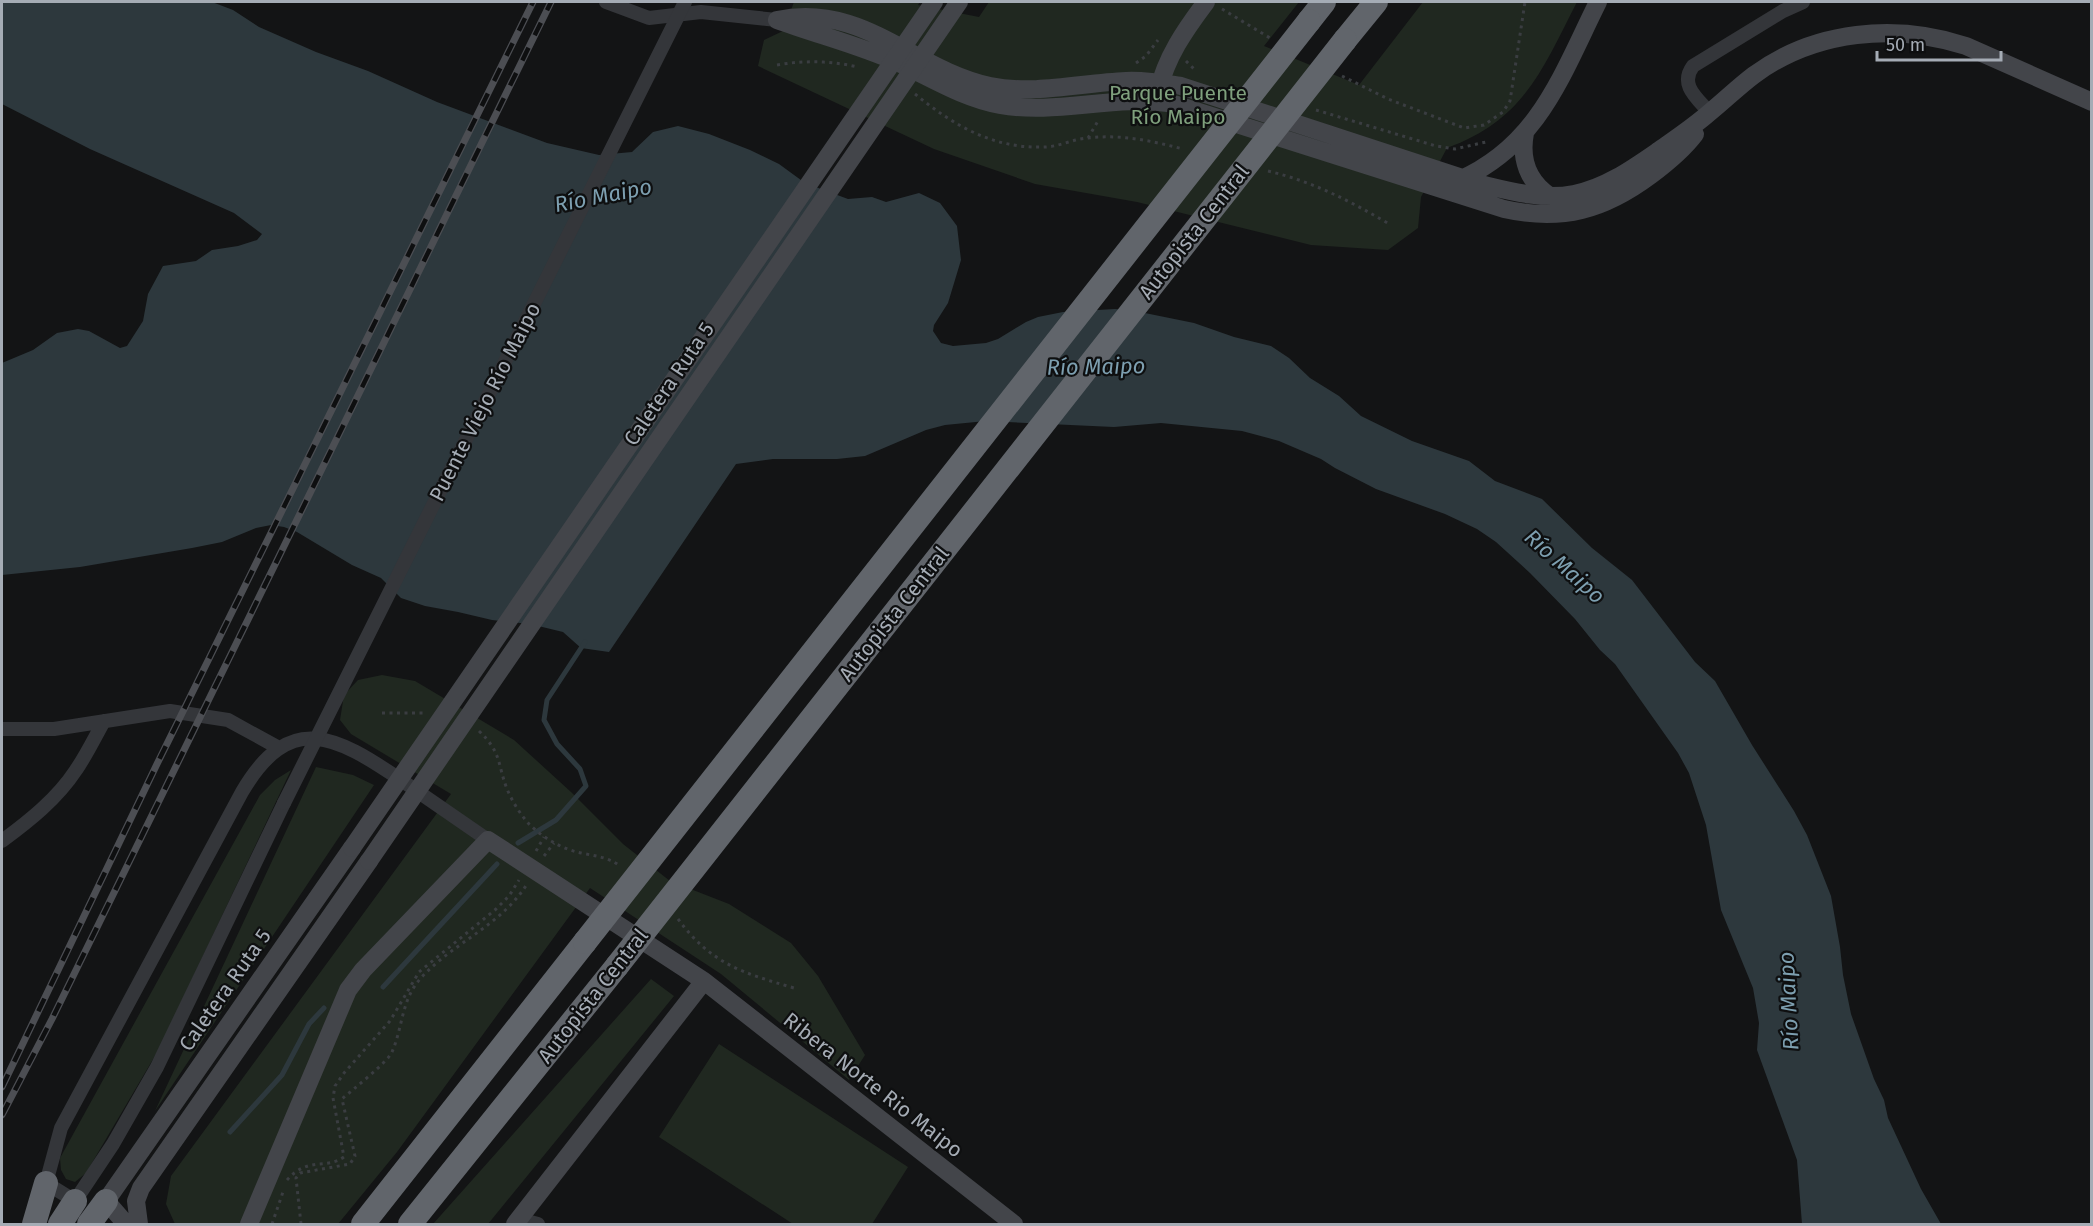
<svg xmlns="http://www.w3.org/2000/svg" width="2093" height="1226" viewBox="0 0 2093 1226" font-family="'Fira Sans',sans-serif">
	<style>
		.green { fill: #202820 }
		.water { fill: #2d383d }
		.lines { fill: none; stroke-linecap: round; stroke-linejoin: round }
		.stream { stroke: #2d383d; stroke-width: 5 }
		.path { stroke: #3a3d41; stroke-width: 3; stroke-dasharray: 3 4.5; stroke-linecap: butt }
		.street { stroke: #34363a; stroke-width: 14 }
		.secondary { stroke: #43454a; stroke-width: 18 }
		.highway { stroke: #61656b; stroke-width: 24 }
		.rail-casing { stroke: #4c4e53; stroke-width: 7 }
		.rail { stroke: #0e0f10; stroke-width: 4.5; stroke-dasharray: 14; stroke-linecap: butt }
		.street-bridge { stroke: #34363a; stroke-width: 14 }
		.secondary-bridge { stroke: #43454a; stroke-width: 18 }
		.highway-bridge { stroke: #61656b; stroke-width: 24 }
		.labels { text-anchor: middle; stroke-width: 4.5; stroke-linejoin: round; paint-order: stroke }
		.park-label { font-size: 21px; fill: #7fa07d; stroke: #0e0f10 }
		.street-label { font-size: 21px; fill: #a5acb5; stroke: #0e0f10 }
		.water-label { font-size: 22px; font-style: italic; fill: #7d9fb0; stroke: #0e0f10 }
	</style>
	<rect width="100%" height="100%" fill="#131415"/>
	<!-- green -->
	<path class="green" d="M794 2H920L918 5 979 17 989 2H1299L1264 46 1359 85 1423 2H1577C1542 70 1524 120 1447 148L1421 197 1418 228 1388 250 1311 245 1137 202 1035 184 934 149 758 66 764 40 783 31Z
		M382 675 415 681 514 740 571 792 623 844 670 881 729 904 791 943 818 976 865 1055 849 1080 721 974 590 888 397 1152 338 1224H175L166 1204 171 1176 451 794 351 734 340 720 344 695 358 680Z
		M316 767 353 775 374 785 155 1111Z
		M291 770 159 1049 86 1173 75 1182 66 1179 61 1170 60 1158 260 795 275 780Z
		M651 979 674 996 488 1224H433Z
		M719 1044 908 1167 872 1224H793L659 1137Z"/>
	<!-- water -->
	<path class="water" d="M2 2H212L233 10 259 27 316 52 368 71 437 102 547 143 599 155 632 152 653 132 678 126 709 134 750 150 779 164 805 183 848 199 872 197 886 202 919 193 940 203 957 226 961 260 948 303 934 325 933 331 941 343 953 346 986 343 998 339 1026 322 1038 317 1063 312 1115 309 1135 311 1194 323 1234 337 1271 346 1289 358 1310 378 1339 396 1361 416 1412 441 1469 461 1495 481 1542 499 1592 548 1632 580 1695 662 1715 681 1752 745 1794 811 1807 835 1831 896 1840 947 1843 975 1851 1014 1874 1079 1884 1100 1888 1118 1921 1189 1941 1224H1802L1797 1160 1757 1050 1759 1023 1753 988 1721 910 1706 825 1689 773 1678 753 1615 664 1600 650 1575 619 1530 573 1496 542 1477 529 1445 514 1376 489 1335 468 1321 459 1279 441 1242 431 1161 423 1114 427 986 421 945 425 926 430 865 456 837 459H773L736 464 609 652 581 648 563 632 530 624 492 620 458 612 425 606 401 598 381 578 352 565 297 532 284 527 271 525 256 528 222 542 192 548 80 567 2 575V363L33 350 57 333 78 329 89 331 120 348 127 346 143 321 148 294 163 266 196 261 212 250 238 246 257 240 262 234 234 213 90 149 2 104Z"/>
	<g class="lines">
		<!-- stream -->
		<path class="stream" d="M518 843 556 820 586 786 580 769 557 744 544 720 547 700 585 642
			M383 987 497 864
			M230 1132 282 1075 309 1024 324 1008"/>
		<!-- path -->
		<path class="path" d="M1222 9 1270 38
			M1186 61 1196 71
			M1136 63 1146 56 1158 40
			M777 65C805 60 831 61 858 67
			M1342 76 1388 99 1464 128 1484 125 1503 112 1510 101 1525 2
			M915 94C953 125 993 149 1044 147 1058 147 1073 139 1088 138 1121 134 1152 141 1183 149
			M1316 110 1436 146 1455 149 1486 142
			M1088 138 1098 121
			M1268 171C1314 182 1350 201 1391 225
			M382 713H426
			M479 731C502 753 497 763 507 789 512 801 520 814 529 824 543 838 562 849 581 853 595 856 608 857 620 866
			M536 851 544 837
			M544 856 554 843
			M678 919C711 964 743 973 794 988
			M287 1180C308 1156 325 1170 344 1157L333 1098 335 1086 344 1073 390 1021 419 972 496 909 509 896 519 880
			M272 1224 284 1189
			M301 1224 296 1178 300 1173 350 1164 355 1156 342 1099C352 1090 388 1062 392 1052 403 1027 401 1001 420 979 452 943 501 926 527 884"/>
		<!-- street -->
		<path class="street" d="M606 2 649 18 701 12 777 20
			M1710 113C1697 98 1679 85 1693 66L1783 11 1803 2
			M2 729H54L170 711 228 720 279 748
			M284 803 157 1067 113 1144 75 1201 46 1183 61 1128 242 792C290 710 336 736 401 780 430 800 459 820 488 840
			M2 841C29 821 57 799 76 770 87 754 95 737 104 721
			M519 1219 538 1224"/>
		<!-- secondary -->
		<path class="secondary" d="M777 20C863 2 912 69 990 86 1036 95 1080 83 1126 81 1145 80 1162 83 1181 86L1484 185C1513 192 1544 200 1574 194 1605 188 1632 169 1658 151 1675 139 1693 127 1709 113 1724 101 1738 87 1754 75 1815 30 1896 23 1966 46L2092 102
			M777 20C818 35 859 45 899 63 933 79 963 98 1000 105 1058 115 1116 94 1174 104L1504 209C1562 222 1604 210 1651 175 1667 163 1683 150 1695 134
			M1158 92C1166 57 1185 30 1206 2
			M1525 133C1520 159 1528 182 1551 197
			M1459 180C1539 145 1562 74 1598 2
			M126 1224 106 1201 352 848
			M139 1224 136 1201 141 1188 369 861
			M249 1224 348 990 363 970 488 840 704 981 1014 1224
			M515 1224 704 981"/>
		<!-- highway -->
		<path class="highway" d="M1309 21 1324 2
			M1345 40 1376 2
			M34 1224 46 1183
			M60 1224 75 1201
			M89 1224 106 1201
			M363 1224 585 942
			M410 1224 617 966"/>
		<!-- rail casing -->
		<g class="rail-casing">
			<path id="rail" d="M2 1087 157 764 533 2
				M2 1115 52 1019 551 2"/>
		</g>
		<!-- rail -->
		<use href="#rail" class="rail"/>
		<!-- street-bridge -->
		<path class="street-bridge" d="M284 803 685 2"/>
		<!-- secondary-bridge -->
		<path class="secondary-bridge" d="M352 848 934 2
			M369 861 959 2"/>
		<!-- highway-bridge -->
		<path class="highway-bridge" d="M585 942 1309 21
			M617 966 1345 40"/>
	</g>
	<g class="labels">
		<!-- park labels -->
		<g class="park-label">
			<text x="1178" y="100">Parque Puente<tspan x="1178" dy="24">Río Maipo</tspan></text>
		</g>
		<!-- street labels -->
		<g class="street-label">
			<text transform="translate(1194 232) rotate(-52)" y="7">Autopista Central</text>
			<text transform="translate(669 384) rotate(-56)" y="7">Caletera Ruta 5</text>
			<text transform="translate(485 402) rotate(-63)" y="7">Puente Viejo Río Maipo</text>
			<text transform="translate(894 614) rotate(-52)" y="7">Autopista Central</text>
			<text transform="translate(225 990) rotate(-55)" y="7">Caletera Ruta 5</text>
			<text transform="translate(593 996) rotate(-52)" y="7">Autopista Central</text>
			<text transform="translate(873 1085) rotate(38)" y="7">Ribera Norte Rio Maipo</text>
		</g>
		<!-- water labels -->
		<g class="water-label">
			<text transform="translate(603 195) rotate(-11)" y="8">Río Maipo</text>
			<text transform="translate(1096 366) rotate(-1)" y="8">Río Maipo</text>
			<text transform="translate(1565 566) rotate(42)" y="8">Río Maipo</text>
			<text transform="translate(1788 1001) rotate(-93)" y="8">Río Maipo</text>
		</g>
	</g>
	<!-- border -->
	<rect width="2093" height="1226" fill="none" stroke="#a5acb5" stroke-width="6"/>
	<!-- scale -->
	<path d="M1877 51v9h124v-9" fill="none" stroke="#a5acb5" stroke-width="3"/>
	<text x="1886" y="51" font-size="18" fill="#a5acb5" stroke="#0e0f10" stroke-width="4.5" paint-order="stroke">50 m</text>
</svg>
